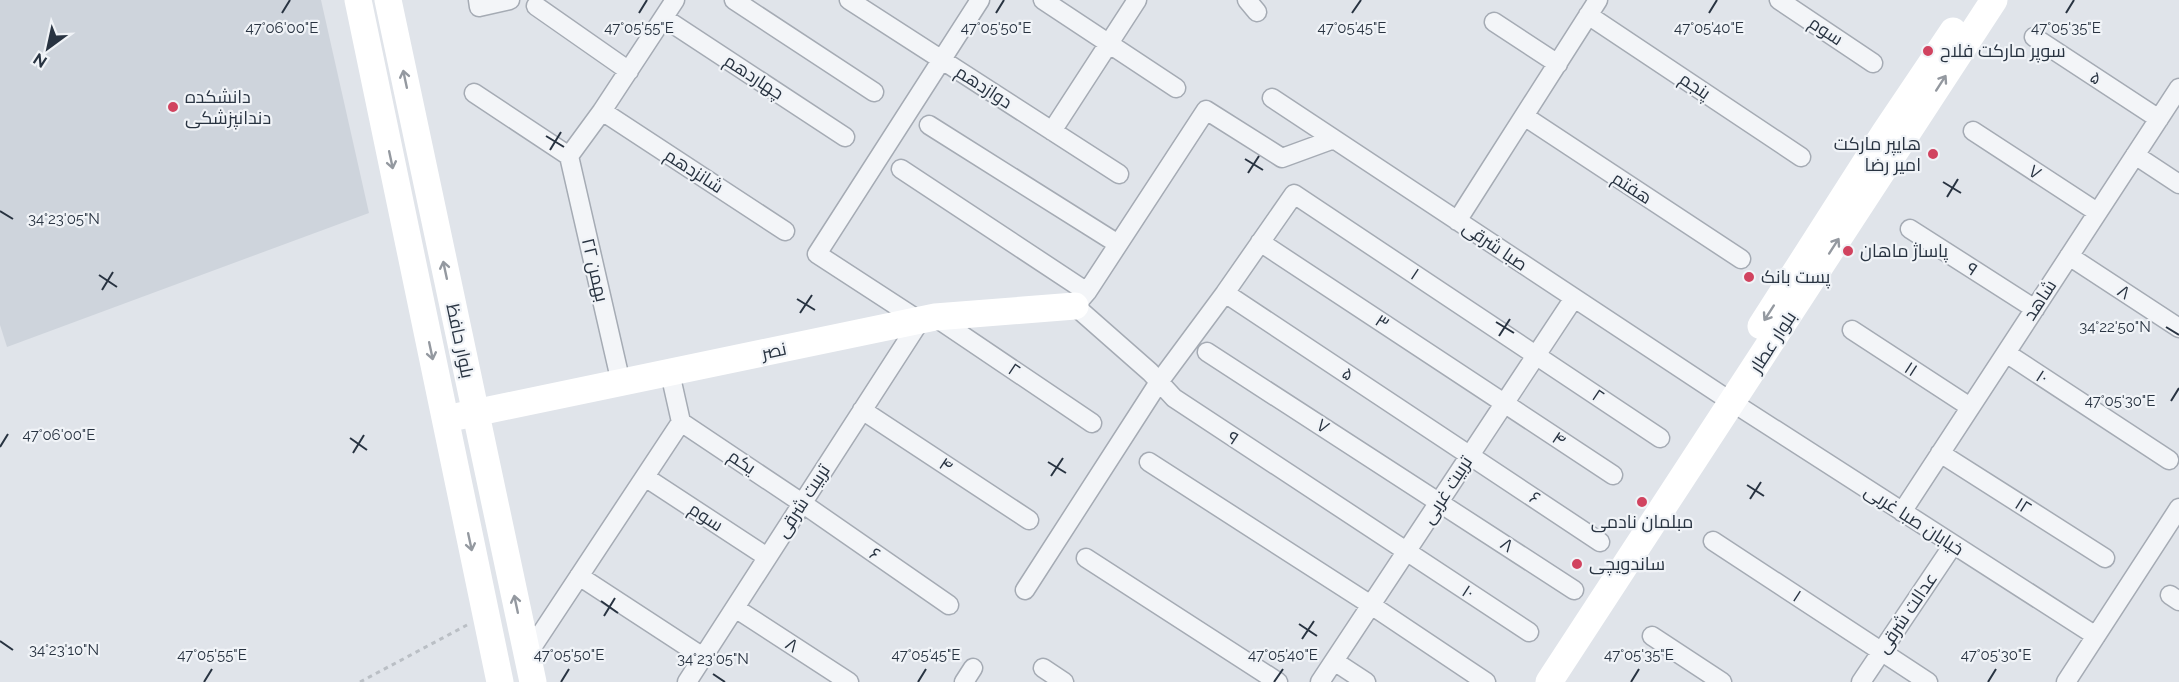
<svg xmlns="http://www.w3.org/2000/svg" width="2179" height="682" viewBox="0 0 2179 682" font-family="Raleway,Cairo,sans-serif">
	<style>
		.built { fill: #ced4dc }
		.lines { fill: none; stroke-linecap: round; stroke-linejoin: round }
		.street-casing { stroke: #a5abb4; stroke-width: 21 }
		.path { stroke: #babfc5; stroke-width: 3; stroke-dasharray: 4.5 4.5; stroke-linecap: butt }
		.street { stroke: #f3f5f8; stroke-width: 18 }
		.secondary { stroke: #fff; stroke-width: 27 }
		.oneway { stroke: #9499a0 }
		.ticks { fill: none; stroke: #283341; stroke-width: 2 }
		.poi-dot { fill: #d1435f; stroke: #f0f3f7; stroke-width: 2 }
		.labels { text-anchor: middle; stroke-width: 4.5; stroke-linejoin: round; paint-order: stroke }
		.street-label { font-size: 18px; fill: #283341; stroke: #f0f3f7 }
		.poi-label { font-size: 18px; fill: #283341; stroke: #f0f3f7; text-anchor: start }
		.ticks-label { font-size: 15px; text-anchor: middle; fill: #283341; stroke: #f0f3f7; stroke-width: 4.5; stroke-linejoin: round; paint-order: stroke }
	</style>
	<rect width="100%" height="100%" fill="#e0e4ea"/>
	<!-- built -->
	<path class="built" d="M0 0H321L369 213 7 347 0 325Z"/>
	<g class="lines">
		<!-- street casing -->
		<g class="street-casing">
			<path id="street" d="M478 0 479 7 510 0
				M734 0 874 92
				M849 0 1119 174
				M1043 0 1176 88
				M1247 0 1257 12
				M1779 0 1873 63
				M536 6 629 71
				M1588 15 1801 157
				M664 18 845 137
				M1494 22 1558 64
				M2034 37 2159 119
				M474 93 569 156
				M1272 98 1718 393 2096 636
				M602 111 785 231
				M1524 116 1741 259
				M929 125 1118 244
				M1052 131 1137 0
				M1973 131 2097 212
				M1334 139 1282 158 1206 110 1087 292 1075 306 1150 372 1174 398 1529 632
				M2135 155 2179 184
				M569 156 621 383
				M569 156 602 111 675 0
				M901 169 1087 292
				M1457 221 1598 0
				M1910 229 2035 309
				M1260 242 1613 475
				M2069 256 2179 328
				M1225 293 1600 542
				M935 317 1092 423
				M1852 330 1970 407
				M1207 352 1574 590
				M2006 353 2169 460
				M862 410 1029 520
				M681 422 802 503 949 605
				M1940 453 2105 558
				M1149 462 1371 605 1486 682
				M645 477 767 557
				M1902 512 2179 88
				M1713 541 1928 682
				M1086 558 1278 682
				M579 576 703 657
				M1025 590 1159 382 1225 293 1294 194 1660 438
				M2170 595 2179 601
				M735 608 849 682
				M1652 636 1722 682
				M527 655 681 422 670 373
				M1334 661 1366 682
				M1043 668 1064 682
				M687 682 920 321 817 254 980 0
				M964 682 973 668
				M1320 682 1574 298
				M1861 682 1953 545
				M2066 682 2179 508"/>
		</g>
		<!-- path -->
		<path class="path" d="M360 682 467 625"/>
		<!-- street -->
		<use href="#street" class="street"/>
		<!-- secondary -->
		<path class="secondary" d="M358 0 500 682
			M388 0 533 682
			M1761 326 1885 132 1953 31
			M460 416 935 317 1075 306
			M1549 682 1994 0"/>
	</g>
	<!-- one-way arrows -->
	<defs><path id="oneway-shaft" d="M-6 0H5M1.5-3L5.5 0L1.5 3" fill="none" stroke-width="1.6" stroke-linecap="round" stroke-linejoin="round" transform="scale(1.5)"/></defs>
	<g class="oneway">
		<use href="#oneway-shaft" transform="translate(405 79) rotate(-102)"/>
		<use href="#oneway-shaft" transform="translate(1941 83) rotate(-57)"/>
		<use href="#oneway-shaft" transform="translate(391 160) rotate(78)"/>
		<use href="#oneway-shaft" transform="translate(1834 246) rotate(-57)"/>
		<use href="#oneway-shaft" transform="translate(445 270) rotate(-102)"/>
		<use href="#oneway-shaft" transform="translate(1769 313) rotate(123)"/>
		<use href="#oneway-shaft" transform="translate(431 351) rotate(78)"/>
		<use href="#oneway-shaft" transform="translate(470 542) rotate(78)"/>
		<use href="#oneway-shaft" transform="translate(516 604) rotate(-102)"/>
	</g>
	<!-- ticks -->
	<path class="ticks" d="M282 13 290 0M639 13 647 0M996 13 1004 0M1352 13 1361 0M1709 13 1717 0M2066 13 2074 0M546 136 564 147M550 150 561 132M1245 159 1263 170M1248 173 1259 156M1943 182 1961 193M1947 197 1958 179M0 211 13 219M99 275 117 287M102 290 113 272M797 299 815 310M800 313 812 295M1496 322 1514 333M2166 327 2179 335M1499 336 1510 319M2171 401 2179 388M350 438 367 450M0 447 8 434M353 453 364 435M1048 462 1066 473M1051 476 1063 458M1747 485 1764 496M1750 499 1761 482M601 601 618 613M604 616 615 598M1299 624 1317 636M1302 639 1314 621M0 641 13 650M713 674 725 682M204 682 212 669M561 682 569 669M918 682 926 669M1274 682 1283 669M1631 682 1639 669M1988 682 1996 669"/>
	<!-- markers -->
	<g class="poi-dot">
		<circle cx="1928" cy="51" r="6"/>
		<circle cx="173" cy="107" r="6"/>
		<circle cx="1933" cy="154" r="6"/>
		<circle cx="1848" cy="251" r="6"/>
		<circle cx="1749" cy="277" r="6"/>
		<circle cx="1642" cy="502" r="6"/>
		<circle cx="1577" cy="564" r="6"/>
	</g>
	<g class="labels">
		<!-- street labels -->
		<g class="street-label">
			<text transform="translate(1826 31) rotate(34)" y="6">سوم</text>
			<text transform="translate(754 77) rotate(33)" y="6">چهاردهم</text>
			<text transform="translate(2096 78) rotate(33)" y="6">۵</text>
			<text transform="translate(1695 86) rotate(34)" y="6">پنجم</text>
			<text transform="translate(984 87) rotate(33)" y="6">دوازدهم</text>
			<text transform="translate(694 171) rotate(33)" y="6">شانزدهم</text>
			<text transform="translate(2035 172) rotate(33)" y="6">۷</text>
			<text transform="translate(1632 188) rotate(33)" y="6">هفتم</text>
			<text transform="translate(1495 246) rotate(34)" y="6">صبا شرقی</text>
			<text transform="translate(1972 269) rotate(33)" y="6">۹</text>
			<text transform="translate(595 270) rotate(77)" y="6">۲۲ بهمن</text>
			<text transform="translate(1415 274) rotate(34)" y="6">۱</text>
			<text transform="translate(2124 292) rotate(33)" y="6">۸</text>
			<text transform="translate(2040 300) rotate(-57)" y="6">شاهد</text>
			<text transform="translate(1382 322) rotate(33)" y="6">۳</text>
			<text transform="translate(460 341) rotate(78)" y="6">بلوار حافظ</text>
			<text transform="translate(1773 342) rotate(-57)" y="6">بلوار عطار</text>
			<text transform="translate(774 351) rotate(-12)" y="6">نصر</text>
			<text transform="translate(1911 369) rotate(33)" y="6">۱۱</text>
			<text transform="translate(1014 370) rotate(34)" y="6">۲</text>
			<text transform="translate(1348 374) rotate(33)" y="6">۵</text>
			<text transform="translate(2042 377) rotate(33)" y="6">۱۰</text>
			<text transform="translate(1598 396) rotate(34)" y="6">۲</text>
			<text transform="translate(1323 426) rotate(33)" y="6">۷</text>
			<text transform="translate(1233 438) rotate(34)" y="6">۹</text>
			<text transform="translate(1559 439) rotate(34)" y="6">۴</text>
			<text transform="translate(742 462) rotate(34)" y="6">یکم</text>
			<text transform="translate(946 465) rotate(34)" y="6">۴</text>
			<text transform="translate(1447 490) rotate(-57)" y="6">تربیت غربی</text>
			<text transform="translate(1535 498) rotate(34)" y="6">۶</text>
			<text transform="translate(803 501) rotate(-57)" y="6">تربیت شرقی</text>
			<text transform="translate(2023 506) rotate(32)" y="6">۱۲</text>
			<text transform="translate(706 517) rotate(33)" y="6">سوم</text>
			<text transform="translate(1914 520) rotate(33)" y="6">خیابان صبا غربی</text>
			<text transform="translate(1507 545) rotate(34)" y="6">۸</text>
			<text transform="translate(875 554) rotate(35)" y="6">۶</text>
			<text transform="translate(1468 592) rotate(33)" y="6">۱۰</text>
			<text transform="translate(1797 596) rotate(33)" y="6">۱</text>
			<text transform="translate(1907 613) rotate(-56)" y="6">عدالت شرقی</text>
			<text transform="translate(792 645) rotate(33)" y="6">۸</text>
		</g>
		<!-- poi labels -->
		<g class="poi-label">
			<text x="1940" y="57">سوپر مارکت فلاح</text>
			<text x="185" y="103">دانشکده<tspan x="185" dy="21">دندانپزشکی</tspan></text>
			<text x="1921" y="150" text-anchor="end">هایپر مارکت<tspan x="1921" dy="21">امیر رضا</tspan></text>
			<text x="1860" y="257">پاساژ ماهان</text>
			<text x="1761" y="283">پست بانک</text>
			<text x="1642" y="528" text-anchor="middle">مبلمان نادمی</text>
			<text x="1589" y="570">ساندویچی</text>
		</g>
	</g>
	<g class="ticks-label">
		<text x="282" y="33">47°06'00"E</text>
		<text x="639" y="33">47°05'55"E</text>
		<text x="996" y="33">47°05'50"E</text>
		<text x="1352" y="33">47°05'45"E</text>
		<text x="1709" y="33">47°05'40"E</text>
		<text x="2066" y="33">47°05'35"E</text>
		<text x="64" y="224">34°23'05"N</text>
		<text x="2115" y="332">34°22'50"N</text>
		<text x="2120" y="406">47°05'30"E</text>
		<text x="59" y="440">47°06'00"E</text>
		<text x="64" y="655">34°23'10"N</text>
		<text x="212" y="660">47°05'55"E</text>
		<text x="569" y="660">47°05'50"E</text>
		<text x="926" y="660">47°05'45"E</text>
		<text x="1283" y="660">47°05'40"E</text>
		<text x="1639" y="660">47°05'35"E</text>
		<text x="1996" y="660">47°05'30"E</text>
		<text x="713" y="664">34°23'05"N</text>
	</g>
	<!-- north arrow -->
	<g transform="translate(48 48) rotate(213)" stroke="#f0f3f7" stroke-width="4.5" paint-order="stroke">
	<path d="M0-4.5L10 22L0 15L-10 22Z" fill="#283341"/>
	<text y="-9" font-size="16" font-weight="bold" text-anchor="middle" fill="#283341">N</text>
	</g>
</svg>
